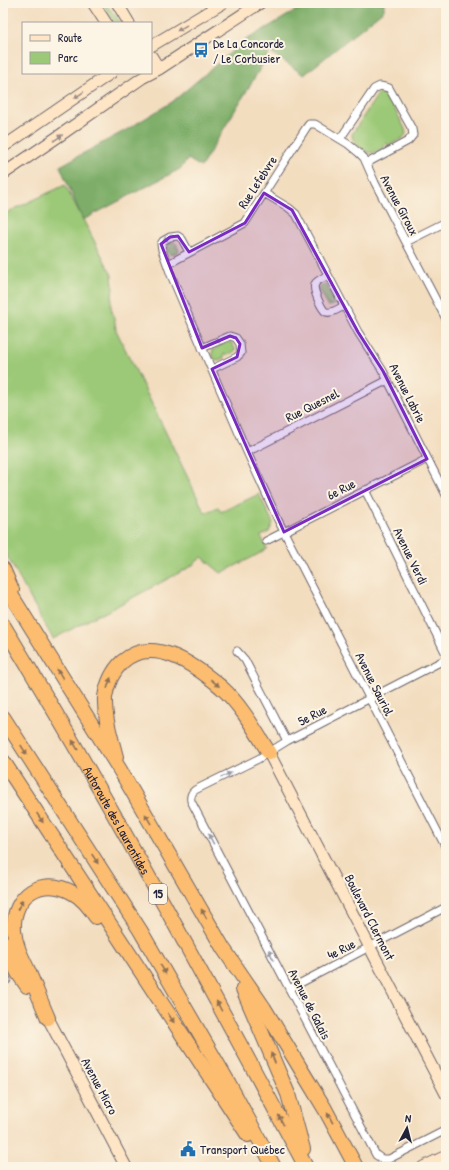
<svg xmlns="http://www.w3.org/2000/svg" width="449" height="1170" viewBox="0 0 449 1170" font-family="'Patrick Hand',sans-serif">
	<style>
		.green { fill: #9cc977; stroke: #5f7659 }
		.forest { fill: #7dad68; stroke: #506852 }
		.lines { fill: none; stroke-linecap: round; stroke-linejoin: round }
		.street-casing { stroke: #6b6369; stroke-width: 9 }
		.secondary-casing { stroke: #6b6369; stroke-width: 13 }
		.highway-casing { stroke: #6b6369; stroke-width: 16 }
		.street { stroke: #fff; stroke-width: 7 }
		.secondary { stroke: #fee5c5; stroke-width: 11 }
		.highway { stroke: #fcbd6f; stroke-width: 14 }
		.oneway { fill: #9b8d87 }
		.oneway2 { fill: #9c9ca7 }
		.oneway3 { fill: #8f7055 }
		.marked { fill: #7b2cbf; fill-opacity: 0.2; stroke: #7b2cbf; stroke-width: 3; stroke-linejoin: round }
		.labels { text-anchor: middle; stroke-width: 4; stroke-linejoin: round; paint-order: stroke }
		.shield { fill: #fcf5e5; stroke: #63616e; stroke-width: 1 }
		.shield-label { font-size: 12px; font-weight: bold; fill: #22223b }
		.poi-label { font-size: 13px; fill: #22223b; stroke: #fcf5e5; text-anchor: start }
		.street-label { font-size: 13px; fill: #22223b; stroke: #fcf5e5 }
	</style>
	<rect width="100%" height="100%" fill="#fcf5e5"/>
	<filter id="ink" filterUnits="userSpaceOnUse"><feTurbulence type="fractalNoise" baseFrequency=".025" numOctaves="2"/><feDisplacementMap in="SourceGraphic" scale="8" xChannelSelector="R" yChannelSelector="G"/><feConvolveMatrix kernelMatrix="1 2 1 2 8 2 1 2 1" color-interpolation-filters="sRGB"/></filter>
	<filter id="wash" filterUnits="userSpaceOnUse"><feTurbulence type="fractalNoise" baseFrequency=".012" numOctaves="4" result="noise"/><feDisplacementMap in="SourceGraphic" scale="16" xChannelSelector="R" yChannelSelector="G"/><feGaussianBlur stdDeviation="0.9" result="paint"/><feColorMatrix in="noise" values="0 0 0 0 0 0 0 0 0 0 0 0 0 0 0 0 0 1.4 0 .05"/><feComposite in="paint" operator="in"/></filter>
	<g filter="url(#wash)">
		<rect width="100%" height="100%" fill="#f3ddbf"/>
		<!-- green -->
		<path class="green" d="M102 3H105L121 23H115Z
			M378 94H384L388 96 405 129 406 134 403 138 388 146 387 143 384 145 385 147 376 152 369 153C362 149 351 142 352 134Z
			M65 185 112 275 113 287 111 307 115 322 116 330 205 513 218 507 221 512 259 494 273 523 269 532 261 536 267 549 253 557 221 573 202 557 190 567 102 614 98 615 53 639 3 549V216L8 212Z
			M174 242 178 245 175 246 176 248 178 247 179 251 171 255 168 253 166 247 169 243Z
			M324 284H326L335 302V304L330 306H328L319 288Z
			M227 342 232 343 235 349V351L226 356 225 354 223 355 224 358 218 360 214 359 212 354 213 350Z"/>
		<!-- forest -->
		<path class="forest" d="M309 3H384V10L304 75 270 52 201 167 188 159 180 169 83 220 60 166 126 130 172 102 244 41Z"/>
	</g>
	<g filter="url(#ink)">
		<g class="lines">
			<!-- street casing -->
			<g class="street-casing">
				<path id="street" d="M340 139 374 89 380 86 389 88 412 129 413 135 408 141 367 163
					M264 193 289 208 296 214 358 332 383 371 446 495
					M406 242 446 222
					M189 252 182 239 178 236 170 237 163 241 161 244 162 250 171 275 247 452 278 520 446 848
					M168 264 245 223 306 128 309 124H315L348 144 359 153 364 158 375 183 446 319
					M328 275C324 278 317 280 315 284 312 289 322 310 326 312 332 314 339 308 344 306
					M202 348 230 336 236 338 240 344 241 353 237 357 212 369
					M247 452 388 380
					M365 490 446 654
					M266 541 427 459
					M237 651 245 660 287 741
					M446 659 287 741 258 759 195 790C191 793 190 796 191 801L376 1155 382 1159H389L446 1130
					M3 973 7 980 3 982
					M289 989 446 907"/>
			</g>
			<!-- secondary casing -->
			<g class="secondary-casing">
				<path id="secondary" d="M93 3 106 23
					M117 3 129 23
					M151 46 223 3
					M151 56 159 69
					M3 147 111 73
					M3 174 59 136 142 78 159 69 260 3
					M269 753 446 1094
					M48 1018 126 1167
					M423 1167 446 1156"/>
			</g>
			<!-- highway casing -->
			<g class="highway-casing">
				<g id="highway">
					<path d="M3 569 12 590"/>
					<path d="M3 582 120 770 223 948 264 1008 305 1076 325 1109 356 1167"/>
					<path id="s1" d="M3 625C111 802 208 985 306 1167"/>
					<path d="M3 717 140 930 228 1082 274 1167"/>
					<path d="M116 757C111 737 104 717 105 697 107 684 112 672 122 662 153 634 196 666 221 687 241 705 255 730 269 753"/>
					<path d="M3 761 248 1135"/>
					<path d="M3 942 18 973 27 986"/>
					<path d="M243 989 288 1094 303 1149"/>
					<path d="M48 1018C41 1002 34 984 27 968 21 956 15 944 14 930 12 895 42 875 73 893 83 898 90 908 96 917"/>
				</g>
			</g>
			<!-- street -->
			<use href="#street" class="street"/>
			<!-- secondary -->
			<use href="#secondary" class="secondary"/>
			<!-- highway -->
			<use href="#highway" class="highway"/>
		</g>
		<!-- one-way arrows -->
		<defs><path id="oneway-solid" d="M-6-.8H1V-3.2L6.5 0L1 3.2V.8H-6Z"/></defs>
		<g class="oneway">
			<use href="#oneway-solid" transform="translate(182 28) rotate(149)"/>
			<use href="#oneway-solid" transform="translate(79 95) rotate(145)"/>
			<use href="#oneway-solid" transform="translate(58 138) rotate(-35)"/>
		</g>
		<g class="oneway2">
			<use href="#oneway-solid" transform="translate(168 238) rotate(152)"/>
			<use href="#oneway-solid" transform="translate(220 340) rotate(155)"/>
			<use href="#oneway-solid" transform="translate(226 775) rotate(-22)"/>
			<use href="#oneway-solid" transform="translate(211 839) rotate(-118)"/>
			<use href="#oneway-solid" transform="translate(271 955) rotate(-118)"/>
		</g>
		<g class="oneway3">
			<use href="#oneway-solid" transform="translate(60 674) rotate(-122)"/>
			<use href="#oneway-solid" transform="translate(109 683) rotate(-71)"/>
			<use href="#oneway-solid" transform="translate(215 683) rotate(39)"/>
			<use href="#oneway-solid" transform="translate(75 745) rotate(-120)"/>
			<use href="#oneway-solid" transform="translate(24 750) rotate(57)"/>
			<use href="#oneway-solid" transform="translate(40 818) rotate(56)"/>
			<use href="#oneway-solid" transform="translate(148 819) rotate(-120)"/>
			<use href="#oneway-solid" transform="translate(95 859) rotate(57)"/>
			<use href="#oneway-solid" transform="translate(20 905) rotate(-61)"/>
			<use href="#oneway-solid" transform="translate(204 914) rotate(-120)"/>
			<use href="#oneway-solid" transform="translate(163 969) rotate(60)"/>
			<use href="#oneway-solid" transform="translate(219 1006) rotate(-118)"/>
			<use href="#oneway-solid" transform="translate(171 1018) rotate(57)"/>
			<use href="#oneway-solid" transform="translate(273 1058) rotate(-112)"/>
			<use href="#oneway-solid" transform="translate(330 1118) rotate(-119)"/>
			<use href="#oneway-solid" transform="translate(281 1120) rotate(-118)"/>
		</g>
	</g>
	<!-- marked area -->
	<path class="marked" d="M264 193 292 210 358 332 383 371 427 459 284 532 212 369 237 357 240 344 236 338 230 336 202 348 161 244 170 237 178 236 189 252 245 223Z"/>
	<!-- icons -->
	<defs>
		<g id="bus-bare" transform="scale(1.2)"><path d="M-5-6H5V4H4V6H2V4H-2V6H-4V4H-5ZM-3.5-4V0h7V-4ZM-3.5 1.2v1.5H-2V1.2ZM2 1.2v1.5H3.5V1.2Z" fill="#1f6fb2" stroke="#fcf5e5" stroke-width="2.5" paint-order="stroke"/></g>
		<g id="civic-bare" transform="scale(1.2)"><path d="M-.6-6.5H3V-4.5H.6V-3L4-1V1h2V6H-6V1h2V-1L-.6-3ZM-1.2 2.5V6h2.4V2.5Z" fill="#1f6fb2" stroke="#fcf5e5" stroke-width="2.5" paint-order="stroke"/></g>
	</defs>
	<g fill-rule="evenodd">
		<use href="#bus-bare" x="201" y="50"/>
		<use href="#civic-bare" x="188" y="1149"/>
	</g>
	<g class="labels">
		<!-- shield labels -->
		<rect class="shield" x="149" y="884" width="18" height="20" rx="3"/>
		<g class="shield-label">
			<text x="158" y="898">15</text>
		</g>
		<!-- poi labels -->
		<g class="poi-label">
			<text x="213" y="48">De La Concorde<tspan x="213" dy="15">/ Le Corbusier</tspan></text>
			<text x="200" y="1154">Transport Québec</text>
		</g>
		<!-- street labels -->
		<g class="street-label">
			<text transform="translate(257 182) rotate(-57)" y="5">Rue Lefebvre</text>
			<text transform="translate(400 205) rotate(62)" y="5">Avenue Giroux</text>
			<text transform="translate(408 393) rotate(63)" y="5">Avenue Labrie</text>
			<text transform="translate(312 405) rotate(-27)" y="5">Rue Quesnel</text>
			<text transform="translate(341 489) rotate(-27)" y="5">6e Rue</text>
			<text transform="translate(411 556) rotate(64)" y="5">Avenue Verdi</text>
			<text transform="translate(375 684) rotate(63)" y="5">Avenue Sauriol</text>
			<text transform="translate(312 715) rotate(-27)" y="5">5e Rue</text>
			<text dy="5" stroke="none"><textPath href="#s1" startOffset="226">Autoroute des Laurentides</textPath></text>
			<text transform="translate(370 917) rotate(63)" y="5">Boulevard Clermont</text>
			<text transform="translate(341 949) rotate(-27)" y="5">4e Rue</text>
			<text transform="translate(310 1004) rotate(63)" y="5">Avenue de Galais</text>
			<text transform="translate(100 1086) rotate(62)" y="5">Avenue Micro</text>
		</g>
	</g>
	<!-- margin -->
	<rect width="449" height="1170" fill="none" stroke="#fcf5e5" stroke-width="16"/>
	<!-- legend -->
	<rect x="22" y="22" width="130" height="52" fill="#fcf5e5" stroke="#a5a1a1"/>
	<rect x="30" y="35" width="20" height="6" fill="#fee5c5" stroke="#a5a1a1"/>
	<text x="58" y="42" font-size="12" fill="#22223b">Route</text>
	<rect x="30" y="52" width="20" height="12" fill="#9cc977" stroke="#a5a1a1"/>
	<text x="58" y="62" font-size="12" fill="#22223b">Parc</text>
	<!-- north arrow -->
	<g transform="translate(407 1128) rotate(7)" stroke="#fcf5e5" stroke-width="3" paint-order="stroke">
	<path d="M0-3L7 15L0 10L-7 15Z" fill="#22223b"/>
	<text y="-6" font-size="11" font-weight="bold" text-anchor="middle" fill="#22223b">N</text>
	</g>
</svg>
